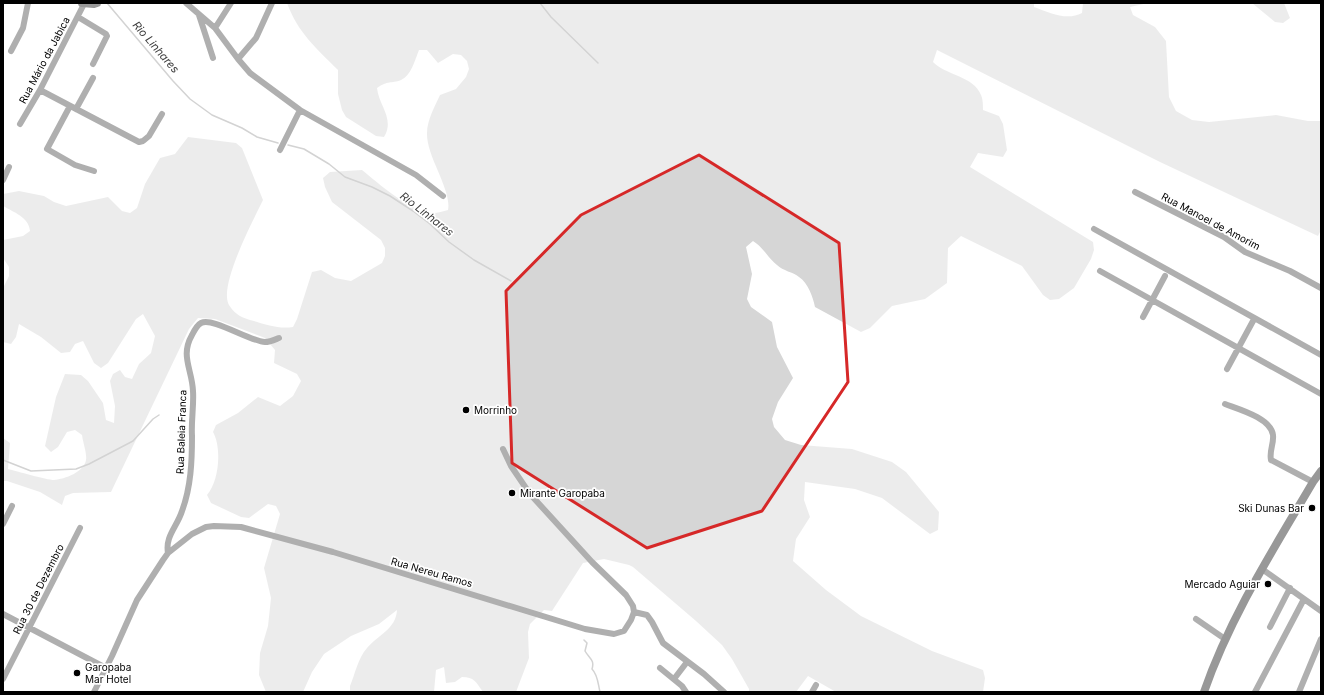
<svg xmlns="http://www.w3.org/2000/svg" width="1324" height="695" viewBox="0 0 1324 695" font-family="Inter,sans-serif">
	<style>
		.green { fill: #d6d6d6 }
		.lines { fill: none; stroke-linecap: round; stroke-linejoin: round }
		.stream { stroke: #9d9d9d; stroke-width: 1.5 }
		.street { stroke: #4f4f4f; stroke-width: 6 }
		.secondary { stroke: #1c1c1c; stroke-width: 8 }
		.marked { fill: none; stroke: #d62828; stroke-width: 3; stroke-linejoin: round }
		.poi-dot { fill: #000; stroke: #fff; stroke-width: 1.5 }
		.labels { text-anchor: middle; stroke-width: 3.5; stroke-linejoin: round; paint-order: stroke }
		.street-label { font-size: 10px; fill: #000; stroke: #fff }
		.poi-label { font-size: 10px; fill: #000; stroke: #fff; text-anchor: start }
		.water-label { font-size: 11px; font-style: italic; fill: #3e3e3e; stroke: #fff }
	</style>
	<rect width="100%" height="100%" fill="#fff"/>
	<!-- green -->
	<path class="green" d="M287 3H1034V7C1050 13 1067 21 1082 13L1083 3H1148L1130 7 1133 15 1155 27 1166 41 1169 97 1176 111 1192 120 1209 122 1276 115 1308 121H1321V230L1318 236 1160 162 937 50 933 62C945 75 974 76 981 95 983 99 983 106 983 110L999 116 1003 124 1007 150 1003 157 978 153 970 167 1093 242 1094 250 1091 259 1074 288 1059 299 1050 300 1043 295 1022 266 961 236 948 248 947 283 925 299 892 306 870 328 861 332 815 307C813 297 808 283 799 277 793 272 783 271 777 265 768 258 763 247 753 241L746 247 752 274 747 299 751 307 772 322 777 347 793 378 778 402 772 419 774 427 785 440 801 445 852 449 892 462 906 472 939 512 938 530 930 534 882 498 855 489 805 482 804 500 810 517 796 539 793 561 826 590 861 616 932 651 983 670 985 678 983 692H836L808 676 796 692H749V689L732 659 722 645 696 621 633 567 629 565 604 559 583 563 552 611 544 610 530 624 528 632 529 658 516 692H483C476 682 474 677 462 677L455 682 446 683 444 667 436 670 434 692H350V686C355 674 358 658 367 648 378 635 396 629 397 610L379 624 351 636 324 654 312 672 303 692H266L259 675 260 653 268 626 271 598 264 568 280 514 276 506 268 504 249 518 241 517 211 503 207 495C219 481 222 448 213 432L216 425 238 413 258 397 280 406 293 396 301 381 297 374 274 363 275 350 265 338 215 319 198 318 189 329 111 492 73 493 65 496 62 505 40 492 7 481H3V438L10 443 8 469C16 471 47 480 54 480 65 479 84 472 86 460 87 453 83 443 82 435L75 430 67 432 58 447 51 452 45 446 56 397 65 374 81 375 88 381 103 403 106 420 114 423 115 406 110 381 113 374 120 370 125 377 132 379 139 364 151 353 155 336 143 314 136 319 108 363 101 368 94 363 83 341 75 344 70 352 61 353 41 337 19 324 16 337 11 344 3 342V288L9 276V267L3 258V240L23 236 30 231C29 217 13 212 3 206V194L19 191 44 196 54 202 66 206 108 197 122 211 130 213 137 208 145 184 160 158 175 154 188 137 236 143 242 148 263 200C254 219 218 286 229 305 236 316 243 318 254 321 267 325 279 329 293 327L297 319 312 272 321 270 335 278 351 281 382 263 385 256V248L381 240 332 202 325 187 323 178 330 172 362 170C378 183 413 214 433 213 438 213 443 211 448 210 452 190 426 156 427 133 427 120 435 106 440 95L456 89 466 77 469 69 467 61 461 55 453 54 438 63 427 50H419C415 60 411 76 401 80 391 84 388 80 377 88 379 106 395 119 384 137L376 136 346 117 342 110 338 94V70C316 48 298 33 287 3Z
		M1252 3H1284L1290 18 1283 23 1275 22Z"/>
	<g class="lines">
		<!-- stream -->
		<path class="stream" d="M107 3 173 81 190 99 212 115 242 128 257 137 278 143
			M540 3 551 17 598 63
			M288 145 304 149 329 164 345 177 372 187 390 196 413 211 430 224 449 242 474 260 511 281
			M3 460 31 471 76 469 89 464 133 441 153 419 159 415
			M584 640 587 643 585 651C589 658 595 660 592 669 598 675 598 684 600 692"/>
		<!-- street -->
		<path class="street" d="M186 3 215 28 238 59 250 73 300 110 416 175 443 196
			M199 15 213 58
			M78 17 106 34 107 36 93 64
			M215 28 231 3
			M11 51 23 28 28 3
			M238 59 256 38 272 3
			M40 90 139 142 143 141 149 136 162 114
			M70 106 47 149 75 165 94 171
			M76 109 93 78
			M20 124 40 90 84 4
			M280 150 300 110
			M3 180 9 167
			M1135 192 1224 237 1245 252 1290 271 1321 288
			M1094 229 1321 355
			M1100 271 1321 394
			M1143 317 1165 276
			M1227 369 1253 321
			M1225 404C1238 409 1271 418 1273 435 1274 444 1269 451 1271 460L1313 482
			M3 524 12 506
			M168 553C165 536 177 527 182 511 191 487 192 461 192 436 191 421 194 406 193 391 192 369 180 356 192 335 194 331 197 325 201 323 213 317 249 341 265 342 270 342 274 340 279 338
			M1262 569 1321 611
			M634 612 647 615 652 622 663 643 704 674 724 692
			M3 614 106 668
			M1196 619 1225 639
			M1270 627 1290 588
			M660 668 682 686 686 692
			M3 679 80 528
			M674 679 687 662
			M94 692 112 656 137 600 163 560 168 553 192 534 206 527 214 526 241 527 333 552 585 629 614 634 624 631 631 620 634 612 633 606 626 595 592 562 530 494 511 466 503 449
			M812 692 816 685
			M1255 692 1304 599
			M1299 692 1321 639"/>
		<!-- secondary -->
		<path class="secondary" d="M82 3 94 4 97 3
			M1204 692C1230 617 1273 550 1313 482L1321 471"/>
	</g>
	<!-- marked area -->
	<path d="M0 0H1324V695H0ZM699 155 839 243 848 382 762 511 647 548 512 463 506 291 581 215Z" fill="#fff" fill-opacity=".55" fill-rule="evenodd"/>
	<path class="marked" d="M699 155 839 243 848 382 762 511 647 548 512 463 506 291 581 215Z"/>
	<!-- markers -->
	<g class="poi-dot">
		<circle cx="466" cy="410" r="4"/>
		<circle cx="512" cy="493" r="4"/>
		<circle cx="1312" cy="508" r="4"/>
		<circle cx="1268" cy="584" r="4"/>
		<circle cx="77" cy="673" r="4"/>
	</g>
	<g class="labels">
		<!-- street labels -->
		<g class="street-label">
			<text transform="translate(44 60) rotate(-62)" y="4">Rua Mário da Jabica</text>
			<text transform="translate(1211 221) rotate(28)" y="4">Rua Manoel de Amorim</text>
			<text transform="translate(181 432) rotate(-88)" y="4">Rua Baleia Franca</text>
			<text transform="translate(432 572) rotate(16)" y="4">Rua Nereu Ramos</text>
			<text transform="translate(38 589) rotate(-63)" y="4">Rua 30 de Dezembro</text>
		</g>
		<!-- poi labels -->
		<g class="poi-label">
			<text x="474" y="414">Morrinho</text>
			<text x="520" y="497">Mirante Garopaba</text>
			<text x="1304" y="512" text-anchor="end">Ski Dunas Bar</text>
			<text x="1260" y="588" text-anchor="end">Mercado Aguiar</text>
			<text x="85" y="671">Garopaba<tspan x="85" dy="12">Mar Hotel</tspan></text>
		</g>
		<!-- water labels -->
		<g class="water-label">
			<text transform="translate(156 47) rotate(49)" y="4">Rio Linhares</text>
			<text transform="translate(427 214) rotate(38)" y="4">Rio Linhares</text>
		</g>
	</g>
	<!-- border -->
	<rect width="1324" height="695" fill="none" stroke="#000000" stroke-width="8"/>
</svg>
